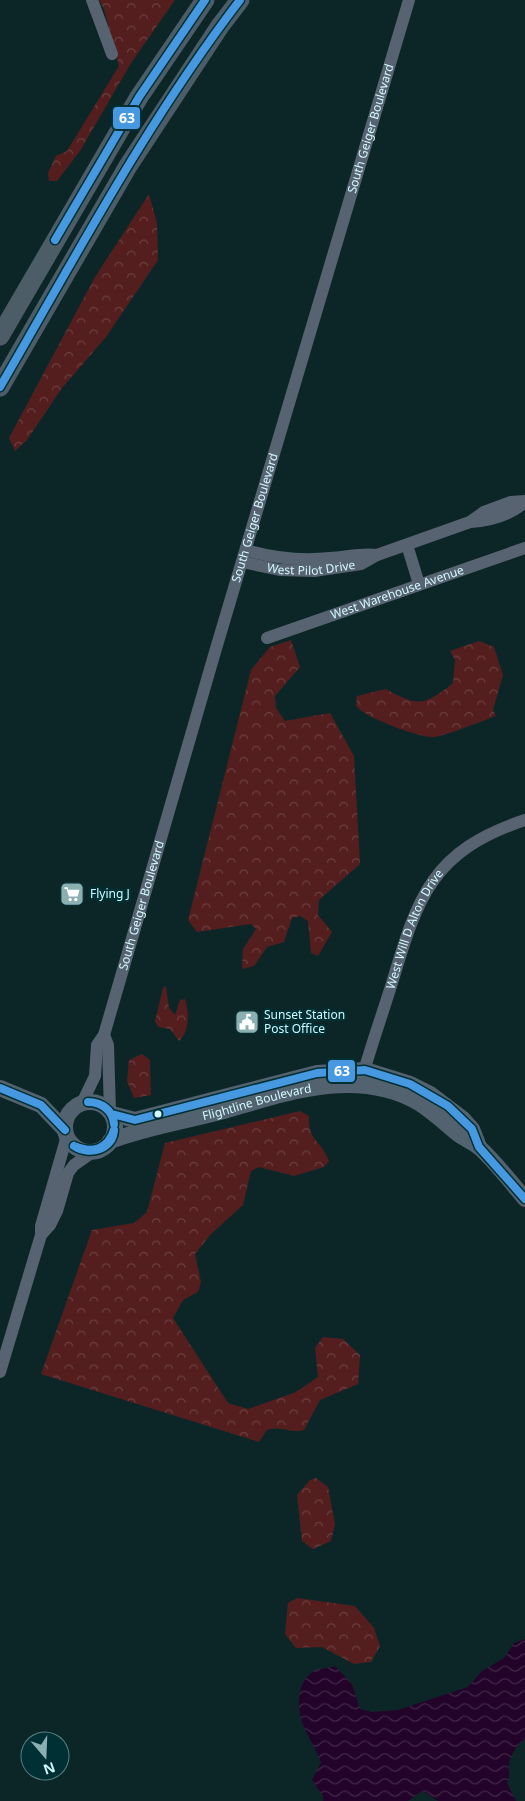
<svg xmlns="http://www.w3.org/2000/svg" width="525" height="1801" viewBox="0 0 525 1801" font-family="'Noto Sans',sans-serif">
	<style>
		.forest { fill: url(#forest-crowns) }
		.water { fill: url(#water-waves) }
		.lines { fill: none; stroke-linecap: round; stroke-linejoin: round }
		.minor { stroke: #586371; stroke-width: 12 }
		.major { stroke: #52626f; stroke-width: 16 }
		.highway { stroke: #4d5d68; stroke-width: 19 }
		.bus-1-casing { stroke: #003034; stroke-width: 11 }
		.bus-1 { stroke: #4699e1; stroke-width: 8 }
		.bus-dot { fill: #d1f9fd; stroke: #003034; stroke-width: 2 }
		.labels { text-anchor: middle; stroke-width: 4.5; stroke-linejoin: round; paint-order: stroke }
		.street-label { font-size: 12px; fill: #d1f9fd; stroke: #003034 }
		.poi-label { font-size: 12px; fill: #d1f9fd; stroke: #003034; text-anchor: start }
		.line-badge { stroke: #003034; stroke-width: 2 }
		.badge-label { font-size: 14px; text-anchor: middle; font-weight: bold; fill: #fff }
	</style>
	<defs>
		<pattern id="forest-crowns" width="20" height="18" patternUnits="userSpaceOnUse" patternTransform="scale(1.25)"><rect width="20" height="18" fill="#541e1e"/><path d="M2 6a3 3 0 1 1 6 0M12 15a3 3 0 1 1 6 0" fill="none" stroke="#6c3f40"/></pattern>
		<pattern id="water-waves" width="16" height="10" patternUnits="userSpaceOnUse" patternTransform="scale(1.25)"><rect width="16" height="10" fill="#230329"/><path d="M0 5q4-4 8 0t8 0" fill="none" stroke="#422849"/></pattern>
	</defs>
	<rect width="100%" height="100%" fill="#0c2628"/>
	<!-- forest -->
	<path class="forest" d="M99 0H175L131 63 80 151 57 181H49L48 173 56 156 67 151 119 66 104 9Z
		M149 194 157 223 158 260 106 337 62 388 27 440 15 451 9 438 95 277Z
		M291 640 300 667 275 696 276 708 285 721 330 713 354 756 360 864 319 900 318 915 332 932 318 956 311 953 308 921 300 916 292 918 284 942 267 947 254 966 242 969 243 949 256 929 251 924 197 932 188 920 251 670 270 647Z
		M479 641 494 647 503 675 493 710 496 716C482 721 445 736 434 737 419 738 364 717 356 706L357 696 386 689C418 707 424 706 453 683L455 660 450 651Z
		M166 986 169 1008 175 1015 180 1000 185 999C189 1012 190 1031 179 1041L170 1029 158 1027 155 1021 163 988Z
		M142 1054 150 1060 151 1095 134 1098 127 1081 129 1060Z
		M300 1111 309 1116C307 1140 322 1141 329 1161L324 1167 294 1176 259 1167 251 1171 243 1205 211 1234 195 1254 201 1282 198 1292 183 1300 173 1318 228 1403 248 1409 296 1392 318 1377 315 1348 323 1337 343 1339 360 1355 358 1384 320 1400 304 1430C288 1434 284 1425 267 1430L259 1442 41 1374 92 1230 134 1223 147 1212 165 1143Z
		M316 1478 328 1487 335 1524 331 1541 313 1549 302 1541 297 1495 310 1480Z
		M297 1598 355 1606 374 1628 380 1646 371 1662 354 1664 322 1647 296 1648 285 1634 288 1603Z"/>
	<!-- water -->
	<path class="water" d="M525 1639V1738C518 1745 512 1752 509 1763 508 1770 511 1776 507 1783L516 1801H438L423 1791 408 1801H323V1796L312 1780 321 1762C316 1750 309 1739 304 1727 296 1709 296 1679 316 1670 321 1668 329 1668 335 1666L352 1684 360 1709 372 1712 398 1710 468 1687 482 1671 504 1658 514 1643Z"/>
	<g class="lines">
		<!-- minor -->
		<g class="minor">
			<path d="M92 0 112 54"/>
			<path d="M470 522C491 521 509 516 525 502"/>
			<path d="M407 545 419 584"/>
			<path d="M246 550C273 558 302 561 330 558 347 557 360 553 377 555"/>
			<path id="s1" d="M242 562 280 570 314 571 361 564 377 555 470 522 484 512 511 502 525 501"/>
			<path id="s2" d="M267 638 525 548"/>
			<path d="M104 1035 108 1045 110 1112"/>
			<path id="s3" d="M362 1078C371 1046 382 1015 392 983 418 896 432 851 525 820"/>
			<path id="s4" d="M82 1103 95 1076 97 1045 104 1035 215 652 409 0"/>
			<path d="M41 1235 50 1225 57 1211 68 1173 74 1165 94 1151"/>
			<path d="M0 1372 41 1235V1226L67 1136"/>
		</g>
		<!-- major -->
		<g class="major">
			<path d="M0 1088 41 1105 65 1130"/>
			<circle cx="90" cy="1127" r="25"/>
			<path d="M112 1114 135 1120 317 1073 365 1070 410 1084 430 1094 463 1119 472 1129 479 1147"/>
			<path id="s5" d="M110 1141C147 1127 186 1121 224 1111 286 1093 357 1067 419 1103 433 1112 445 1123 458 1134 464 1139 473 1142 480 1148 496 1163 511 1182 525 1199"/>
		</g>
		<!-- highway -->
		<path class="highway" d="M0 336 139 97 205 0
			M0 387 128 166 220 26 240 0"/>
		<!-- bus-1 casing -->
		<g class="bus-1-casing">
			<path id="bus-1" d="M55 240 139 97 205 0
				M0 387C76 256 148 120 240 0
				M0 1088 41 1105 65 1130
				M88 1102C101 1102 113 1110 114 1124
				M112 1114 135 1120 317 1073 365 1070 410 1084 448 1106 472 1129 479 1147 525 1199
				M74 1146C93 1154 108 1149 114 1130
				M74 1146C89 1156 113 1150 114 1130"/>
		</g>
		<!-- bus-1 -->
		<use href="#bus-1" class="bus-1"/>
	</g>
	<!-- icons -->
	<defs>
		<g id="supermarket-square" transform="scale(1.25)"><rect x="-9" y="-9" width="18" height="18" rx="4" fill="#8cafb2" stroke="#003034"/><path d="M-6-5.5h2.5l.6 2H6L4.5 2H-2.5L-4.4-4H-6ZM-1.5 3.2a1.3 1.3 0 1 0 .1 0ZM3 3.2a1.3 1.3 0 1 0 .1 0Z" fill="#fff"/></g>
		<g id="civic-square" transform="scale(1.25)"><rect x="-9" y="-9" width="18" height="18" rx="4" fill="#8cafb2" stroke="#003034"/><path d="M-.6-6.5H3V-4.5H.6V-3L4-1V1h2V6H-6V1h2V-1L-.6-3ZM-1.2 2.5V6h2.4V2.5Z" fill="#fff"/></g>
	</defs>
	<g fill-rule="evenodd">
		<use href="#supermarket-square" x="72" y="894"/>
		<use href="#civic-square" x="247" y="1022"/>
	</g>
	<!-- markers -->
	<circle class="bus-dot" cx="158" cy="1114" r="4.5"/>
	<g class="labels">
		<!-- street labels -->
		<g class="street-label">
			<text dy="4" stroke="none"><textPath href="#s4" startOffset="1018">South Geiger Boulevard</textPath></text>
			<text dy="4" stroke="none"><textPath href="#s4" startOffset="612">South Geiger Boulevard</textPath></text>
			<text dy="4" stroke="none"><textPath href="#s1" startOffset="70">West Pilot Drive</textPath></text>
			<text dy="4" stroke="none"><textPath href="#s2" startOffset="138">West Warehouse Avenue</textPath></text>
			<text dy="4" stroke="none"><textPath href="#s4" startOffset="208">South Geiger Boulevard</textPath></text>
			<text dy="4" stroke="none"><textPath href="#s3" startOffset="158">West Will D Alton Drive</textPath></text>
			<text dy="4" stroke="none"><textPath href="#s5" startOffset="152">Flightline Boulevard</textPath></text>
		</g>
		<!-- poi labels -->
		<g class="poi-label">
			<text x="90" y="898">Flying J</text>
			<text x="264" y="1019">Sunset Station<tspan x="264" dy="14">Post Office</tspan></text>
		</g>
	</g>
	<g class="line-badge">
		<rect x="112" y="106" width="29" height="24" rx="5" fill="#4699e1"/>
		<rect x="327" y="1059" width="29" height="24" rx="5" fill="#4699e1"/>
	</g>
	<g class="badge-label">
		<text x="127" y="123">63</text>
		<text x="342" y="1076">63</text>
	</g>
	<!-- north arrow -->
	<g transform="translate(45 1756) rotate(161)"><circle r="24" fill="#003034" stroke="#548084"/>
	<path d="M0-4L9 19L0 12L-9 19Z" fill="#8cafb2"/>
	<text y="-8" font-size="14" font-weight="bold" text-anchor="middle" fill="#d1f9fd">N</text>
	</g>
</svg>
